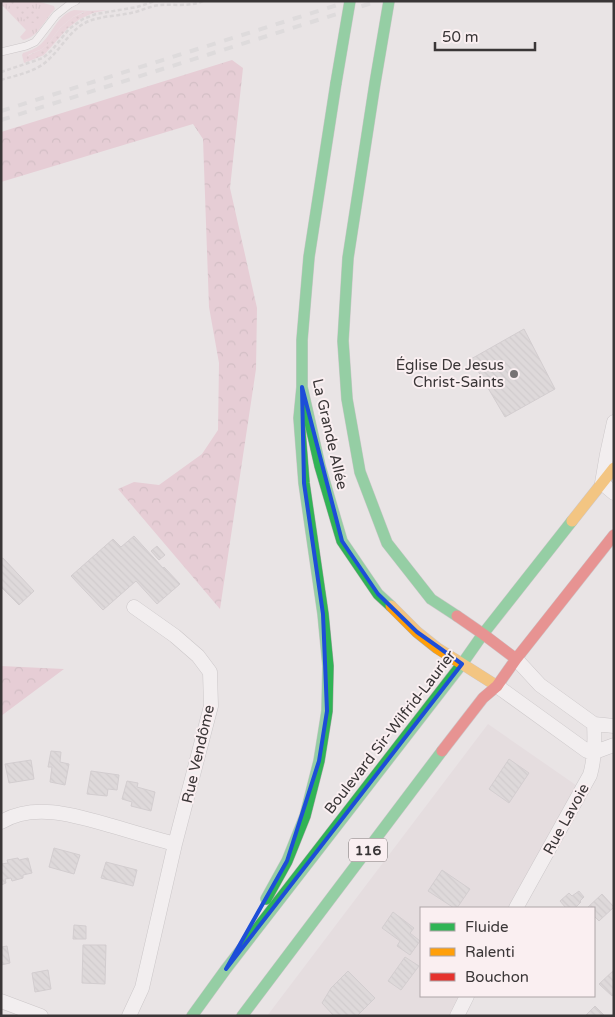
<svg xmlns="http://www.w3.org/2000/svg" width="615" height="1017" viewBox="0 0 615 1017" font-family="'Varela Round',sans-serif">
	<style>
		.built { fill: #e1d5d8 }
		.grass { fill: url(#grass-tufts) }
		.forest { fill: url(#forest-crowns) }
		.garden { fill: url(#garden-dots) }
		.building { fill: url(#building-back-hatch); stroke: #b7b2b4 }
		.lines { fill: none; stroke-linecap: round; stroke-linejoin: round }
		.lane-casing { stroke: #a9a5a6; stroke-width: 8 }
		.street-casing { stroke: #a9a5a6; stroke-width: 15 }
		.fast-casing { stroke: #a9a5a6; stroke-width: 12 }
		.slow-casing { stroke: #a9a5a6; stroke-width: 12 }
		.jam-casing { stroke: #a9a5a6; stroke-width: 12 }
		.path { stroke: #c7c5c5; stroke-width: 2.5; stroke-dasharray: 4 2.5; stroke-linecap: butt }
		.lane { stroke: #fcfbfb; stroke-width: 7 }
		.street { stroke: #fcfbfb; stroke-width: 14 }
		.fast { stroke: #30b455; stroke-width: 11 }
		.slow { stroke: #ff9f0a; stroke-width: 11 }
		.jam { stroke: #e5322d; stroke-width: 11 }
		.rail { stroke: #d0d0d0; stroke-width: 4; stroke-dasharray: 9 9; stroke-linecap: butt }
		.fast-bridge-casing { stroke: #a9a5a6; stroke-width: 12; stroke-linecap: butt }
		.fast-bridge { stroke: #30b455; stroke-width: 11 }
		.marked { fill: none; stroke: #1d4ed8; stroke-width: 4; stroke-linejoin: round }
		.poi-dot { fill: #777374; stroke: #faeff1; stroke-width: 2 }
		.labels { text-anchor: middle; stroke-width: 4; stroke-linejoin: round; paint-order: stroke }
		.shield { fill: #faeff1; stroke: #746e6f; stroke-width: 1 }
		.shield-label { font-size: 14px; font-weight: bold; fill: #3a3637 }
		.poi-label { font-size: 15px; fill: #3a3637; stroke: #faeff1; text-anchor: end }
		.street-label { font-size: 15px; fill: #3a3637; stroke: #faeff1 }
	</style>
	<defs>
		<pattern id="grass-tufts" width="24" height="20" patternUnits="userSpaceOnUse" patternTransform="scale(1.25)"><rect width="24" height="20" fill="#e9c4ce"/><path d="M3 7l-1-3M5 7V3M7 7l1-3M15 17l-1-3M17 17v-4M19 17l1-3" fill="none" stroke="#c9a9b2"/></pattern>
		<pattern id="forest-crowns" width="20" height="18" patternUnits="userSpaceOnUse" patternTransform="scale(1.25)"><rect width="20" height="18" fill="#e2b2c1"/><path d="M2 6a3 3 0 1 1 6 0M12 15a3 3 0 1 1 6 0" fill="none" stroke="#b8929e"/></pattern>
		<pattern id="garden-dots" width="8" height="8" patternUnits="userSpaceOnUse" patternTransform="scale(1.25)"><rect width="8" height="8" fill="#e9c4ce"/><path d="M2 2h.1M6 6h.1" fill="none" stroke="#c9a9b2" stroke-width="1.8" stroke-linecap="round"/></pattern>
		<pattern id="building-back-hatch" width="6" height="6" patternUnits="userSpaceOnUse" patternTransform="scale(1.25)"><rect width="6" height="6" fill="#d1cccd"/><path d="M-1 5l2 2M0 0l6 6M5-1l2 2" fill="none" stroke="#b4b0b1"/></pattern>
	</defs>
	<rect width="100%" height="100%" fill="#e9e4e5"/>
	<!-- built -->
	<path class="built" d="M488 724 583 790 516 908H421V996H467L457 1016H267Z"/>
	<!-- grass -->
	<path class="grass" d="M1 1H37L54 6 55 9C45 19 38 38 23 40L20 37 26 30 1 4Z
		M74 10 92 11 83 12 73 17 60 28 48 44 42 49 28 55 26 62H27L24 63 22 55 23 53C29 51 35 49 41 44 53 33 57 15 74 10Z"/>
	<!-- forest -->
	<path class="forest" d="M232 60 243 68 230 188 257 308 256 369 220 609 118 489 134 482 159 485 202 454 218 430 219 363 209 307 203 139 193 124 1 182V132Z
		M1 666 64 669 1 716Z"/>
	<!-- garden -->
	<path class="garden" d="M6 1C15 1 15 2 22 5 32 9 43 7 40 23 28 26 12 11 6 1Z
		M107 10 93 13 80 19 68 28 44 55 27 62 26 61 27 56 42 49 48 44 60 28 73 17 87 11Z"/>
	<!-- building -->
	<path class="building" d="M524 329 555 389 505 417 471 359Z
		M134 536 163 568 164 567 180 584 157 604 136 581 103 610 71 576 113 539 121 547Z
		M157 546 165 555 159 560 151 551Z
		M3 558 34 591 19 605 1 587V559Z
		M51 751 61 752 60 762 69 764 65 785 50 782 52 767H48Z
		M509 759 529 773 509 803 489 789Z
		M31 760 34 779 9 783 5 764Z
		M91 771 119 775 117 790 108 789 107 796 87 794Z
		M127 781 138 783 137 787 155 792 151 811 131 806 132 802 122 799Z
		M54 848 80 855 74 874 49 867Z
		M18 858 19 860 28 858 32 873 23 875V878L12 881 11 878 5 879 6 883 1 885V864L8 863 7 860Z
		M106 862 137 870 133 886 101 878Z
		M442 870 470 889 457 908H454L428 891Z
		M579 891 584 897 580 901 581 902 575 908H566L560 901 569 893 572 896Z
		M602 894 614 907 599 921 594 916V908H587Z
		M393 912 414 928 410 933 420 941 410 955 397 946 400 941 382 928Z
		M74 925 86 926V939H73Z
		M83 945H106L105 984 82 983Z
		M7 946 10 963 1 965V947Z
		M405 957 419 966 401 990 388 981Z
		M48 970 51 989 35 992 32 973Z
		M614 970V994L612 996 599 984Z
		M348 971 375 998 357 1016H334L322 1003 331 988Z
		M595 1006 605 1016H585Z"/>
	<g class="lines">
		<!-- lane casing -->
		<g class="lane-casing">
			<path id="lane" d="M1 52 26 46 35 42 56 15 70 4 76 1"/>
		</g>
		<!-- street casing -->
		<g class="street-casing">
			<path id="street" d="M614 422 607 454 602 483 614 493
				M516 659 540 685 594 724 614 726
				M497 686 587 751 595 752 614 745
				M1 822C36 801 80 817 116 827 136 833 156 839 175 844
				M516 908 590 775C595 758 595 742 594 724
				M1 1001 41 1016
				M129 1016 142 988 175 844 211 706 210 672 198 656 175 636 134 607
				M457 1016 467 996"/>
		</g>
		<!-- fast casing -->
		<g class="fast-casing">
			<path id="fast" d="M389 1 375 83 348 258 343 341 347 399 360 472 387 543 431 599 457 616
				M336 83 309 257 302 340V387L320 466 342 541 378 594 391 606
				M266 899 287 861 305 816 319 761 327 711 328 666 323 614 304 483 299 418 302 387
				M192 1016 226 969 462 664 483 634 572 521
				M242 1016 442 751"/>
		</g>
		<!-- slow casing -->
		<g class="slow-casing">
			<path id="slow" d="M572 521 614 468
				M391 606 417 632 437 648 497 686"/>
		</g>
		<!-- jam casing -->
		<g class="jam-casing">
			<path id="jam" d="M457 616 483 634 516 659
				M442 751 483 698 497 686 516 659 614 535"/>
		</g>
		<!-- path -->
		<path class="path" d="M1 72 43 58 52 50 69 29 83 19 96 14 137 7 155 1
			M1 80C17 75 35 72 47 61 62 48 70 29 89 21 102 16 117 16 131 13 141 11 150 6 160 5 174 4 190 7 203 1"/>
		<!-- lane -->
		<use href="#lane" class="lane"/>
		<!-- street -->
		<use href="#street" class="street"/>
		<!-- fast -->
		<use href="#fast" class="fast"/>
		<!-- slow -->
		<use href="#slow" class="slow"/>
		<!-- jam -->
		<use href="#jam" class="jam"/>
		<!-- rail -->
		<path class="rail" d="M1 111 350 1
			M1 120 378 1"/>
		<!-- fast-bridge casing -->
		<g class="fast-bridge-casing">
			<path id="fast-bridge" d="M336 83 350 1"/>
		</g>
		<!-- fast-bridge -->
		<use href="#fast-bridge" class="fast-bridge"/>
	</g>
	<!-- marked area -->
	<path d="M0 0H615V1017H0ZM302 387 342 541 378 594 417 632 462 664 226 969 287 861 319 761 327 711 323 614 304 483Z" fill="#e9e4e5" fill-opacity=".55" fill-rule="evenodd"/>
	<path class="marked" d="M302 387 342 541 378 594 417 632 462 664 226 969 287 861 319 761 327 711 323 614 304 483Z"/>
	<!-- markers -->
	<circle class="poi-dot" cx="514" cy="374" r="5"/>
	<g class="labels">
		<!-- shield labels -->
		<rect class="shield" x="349" y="838.5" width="38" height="23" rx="4"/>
		<g class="shield-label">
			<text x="368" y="855">116</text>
		</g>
		<!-- poi labels -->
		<g class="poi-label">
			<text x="504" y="370">Église De Jesus<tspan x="504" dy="17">Christ-Saints</tspan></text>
		</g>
		<!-- street labels -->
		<g class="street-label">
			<text transform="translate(330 434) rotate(77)" y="5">La Grande Allée</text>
			<text transform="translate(390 732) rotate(-52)" y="5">Boulevard Sir-Wilfrid-Laurier</text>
			<text transform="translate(198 754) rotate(-77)" y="5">Rue Vendôme</text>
			<text transform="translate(566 819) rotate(-61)" y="5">Rue Lavoie</text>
		</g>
	</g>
	<!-- border -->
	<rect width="615" height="1017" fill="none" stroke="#3a3637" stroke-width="5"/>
	<!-- legend -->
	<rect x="420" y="907" width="175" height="90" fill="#faeff1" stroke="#ada5a7"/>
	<rect x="430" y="923" width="25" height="8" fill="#30b455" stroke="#ada5a7"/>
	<text x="465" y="932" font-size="15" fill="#3a3637">Fluide</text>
	<rect x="430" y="948" width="25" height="8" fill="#ff9f0a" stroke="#ada5a7"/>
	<text x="465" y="957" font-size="15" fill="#3a3637">Ralenti</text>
	<rect x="430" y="973" width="25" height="8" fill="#e5322d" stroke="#ada5a7"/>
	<text x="465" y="982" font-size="15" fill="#3a3637">Bouchon</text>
	<!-- scale -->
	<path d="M435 42v8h100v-8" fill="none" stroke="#3a3637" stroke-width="2.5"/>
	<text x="442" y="42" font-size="15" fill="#3a3637" stroke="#faeff1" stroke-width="4" paint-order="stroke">50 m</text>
</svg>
